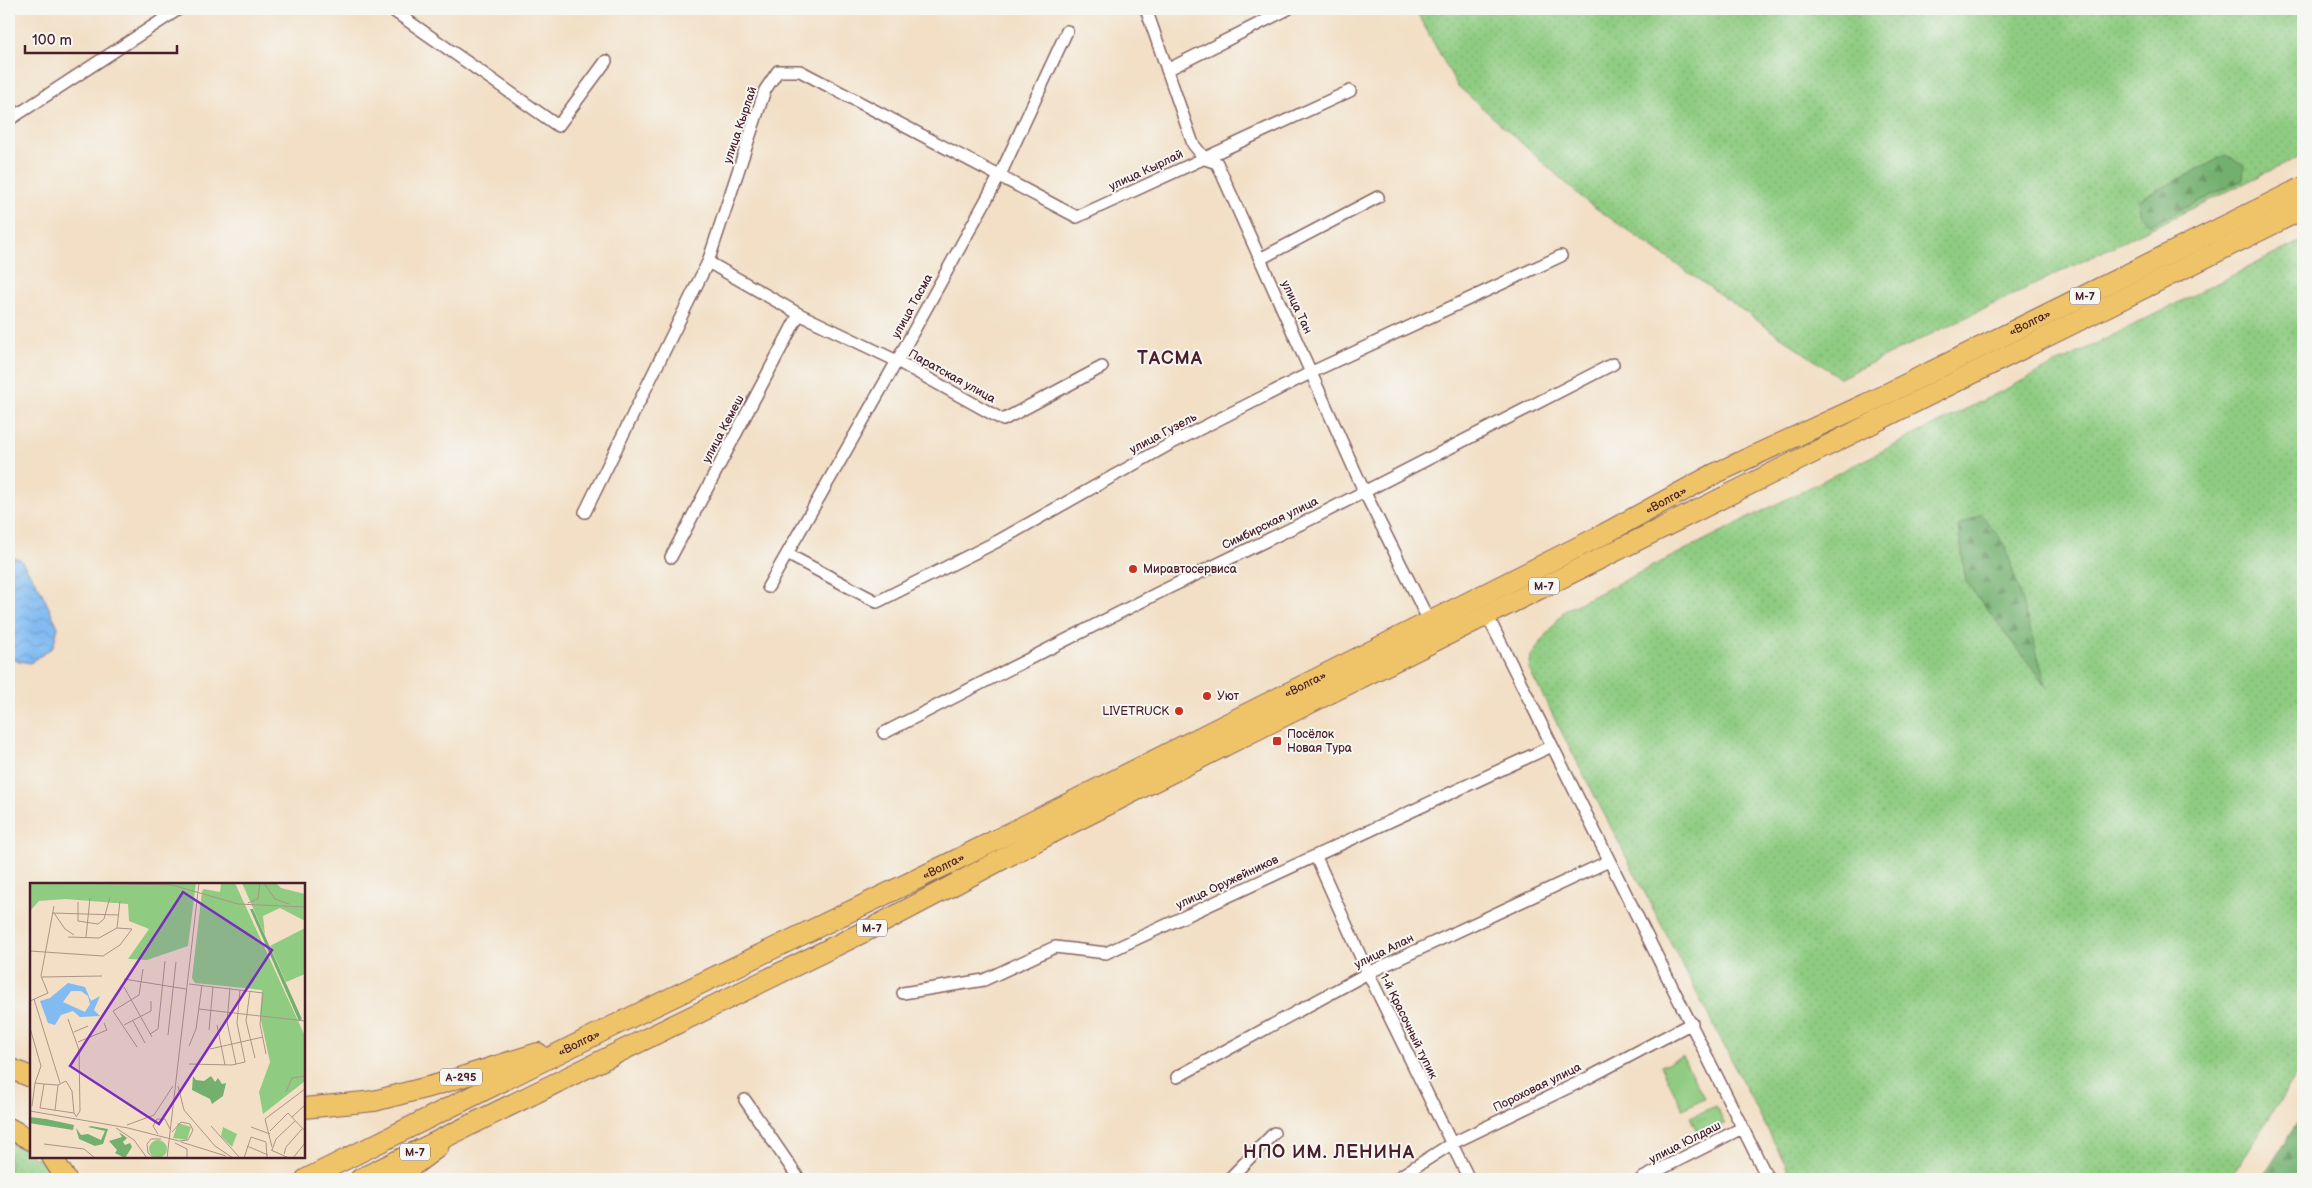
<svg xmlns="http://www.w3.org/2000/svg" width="2312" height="1188" viewBox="0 0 2312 1188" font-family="'Balsamiq Sans',sans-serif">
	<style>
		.grass { fill: url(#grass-dots); stroke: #6c7656 }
		.forest { fill: url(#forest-firs); stroke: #5e684e }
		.park { fill: url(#park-tufts); stroke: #6c7656 }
		.garden { fill: #8fcc82; stroke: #6c7656 }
		.water { fill: url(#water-waves); stroke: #666d8e }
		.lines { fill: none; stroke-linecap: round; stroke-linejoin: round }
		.minor-casing { stroke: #856261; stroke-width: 14 }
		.primary-casing { stroke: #856261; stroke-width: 21 }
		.trunk-casing { stroke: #856261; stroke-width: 22 }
		.minor { stroke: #fff; stroke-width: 11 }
		.primary { stroke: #efc469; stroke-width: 19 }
		.trunk { stroke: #efc469; stroke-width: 20 }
		.poi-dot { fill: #c8321e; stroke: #f6f6f2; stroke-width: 2 }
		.labels { text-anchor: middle; stroke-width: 4; stroke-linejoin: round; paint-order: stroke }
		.shield { fill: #f6f6f2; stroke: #7e6067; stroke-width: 1 }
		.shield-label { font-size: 11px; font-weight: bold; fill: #4a1f2b }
		.street-label { font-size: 12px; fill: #4a1f2b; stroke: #f6f6f2 }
		.poi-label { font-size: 12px; fill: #4a1f2b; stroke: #f6f6f2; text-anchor: start }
		.district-label { font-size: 18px; font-weight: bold; letter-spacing: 1px; fill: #4a1f2b; stroke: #f6f6f2 }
		.inset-road { fill: none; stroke: #af9287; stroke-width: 1 }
		.view { fill: #7b2cbf; fill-opacity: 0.15; stroke: #7b2cbf; stroke-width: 2.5 }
		.inset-edge { fill: none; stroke: #4a1f2b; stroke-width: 2.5 }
	</style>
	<defs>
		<pattern id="grass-dots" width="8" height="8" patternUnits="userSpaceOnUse" patternTransform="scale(1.25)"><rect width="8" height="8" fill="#8fcc82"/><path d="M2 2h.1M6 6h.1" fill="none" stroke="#7daf70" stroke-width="1.8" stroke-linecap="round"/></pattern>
		<pattern id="forest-firs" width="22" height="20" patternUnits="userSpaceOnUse" patternTransform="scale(1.25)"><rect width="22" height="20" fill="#73b070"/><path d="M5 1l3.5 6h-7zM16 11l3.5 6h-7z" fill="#608f5c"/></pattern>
		<pattern id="park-tufts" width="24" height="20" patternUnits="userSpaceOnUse" patternTransform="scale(1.25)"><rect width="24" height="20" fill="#8fcc82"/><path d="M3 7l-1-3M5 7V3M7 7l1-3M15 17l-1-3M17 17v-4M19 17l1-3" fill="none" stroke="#7daf70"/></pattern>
		<pattern id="water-waves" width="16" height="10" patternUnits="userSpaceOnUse" patternTransform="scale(1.25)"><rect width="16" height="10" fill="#81bbf2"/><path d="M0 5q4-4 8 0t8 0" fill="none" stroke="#71a0d0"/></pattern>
	</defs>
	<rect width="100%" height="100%" fill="#f6f6f2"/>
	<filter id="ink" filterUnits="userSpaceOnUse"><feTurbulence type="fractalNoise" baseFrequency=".02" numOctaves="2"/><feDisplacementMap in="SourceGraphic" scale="10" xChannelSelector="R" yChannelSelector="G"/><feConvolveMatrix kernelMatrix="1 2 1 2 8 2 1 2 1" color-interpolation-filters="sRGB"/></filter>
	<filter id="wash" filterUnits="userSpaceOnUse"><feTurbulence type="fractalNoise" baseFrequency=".0096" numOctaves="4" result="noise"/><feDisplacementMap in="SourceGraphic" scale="20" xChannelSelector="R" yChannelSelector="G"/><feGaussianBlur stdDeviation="1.12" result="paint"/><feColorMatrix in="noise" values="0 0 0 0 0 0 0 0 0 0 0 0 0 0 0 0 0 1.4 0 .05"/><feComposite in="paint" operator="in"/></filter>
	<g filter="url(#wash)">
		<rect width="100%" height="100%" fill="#f2dfc5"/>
		<!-- grass -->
		<path class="grass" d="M1415 9H2303V155L1840 378 1587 202 1457 85Z
			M2303 240V1065L2230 1179H1793L1529 669 1531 656 1565 610Z
			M9 1141 31 1153V1157C43 1157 51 1171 57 1179H9Z"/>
		<!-- forest -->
		<path class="forest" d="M2226 155 2244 165 2243 180 2150 225 2139 214 2138 200Z
			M1981 514 2005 544 2047 687 1966 582 1958 526Z
			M2303 1114V1176L2301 1179H2261Z"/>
		<!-- park -->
		<path class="park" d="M1716 1106 1725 1124 1699 1136 1690 1117Z"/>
		<!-- garden -->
		<path class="garden" d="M1682 1056 1704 1098 1683 1109 1661 1066Z"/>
		<!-- water -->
		<path class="water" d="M9 557 20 559 40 589 58 627 53 647 30 663 9 659Z"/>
	</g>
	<g filter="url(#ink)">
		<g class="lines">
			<!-- minor casing -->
			<g class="minor-casing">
				<path id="minor" d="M391 9 558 126 606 61
					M1146 9 1193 144 1205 159 1217 163 1364 491 1429 621
					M1167 70 1288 9
					M9 120 179 9
					M1260 259 1378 197
					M708 262 799 314 897 361 1003 420 1102 367
					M585 512 708 262 765 90 778 71H800L1077 217 1350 91
					M787 554 877 602 998 541 1172 443 1312 372 1561 256
					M671 557 799 314
					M768 587 897 361 1000 175 1067 31
					M1487 615 1768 1179
					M884 733 1158 593 1317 516 1613 364
					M1316 857 1368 973 1469 1179
					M903 993 984 980 1055 947 1106 953 1552 746
					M1177 1077 1368 973 1609 861
					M745 1100 799 1179
					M1229 1179 1274 1133
					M1396 1179 1451 1144 1586 1079 1692 1023
					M1641 1179 1742 1128"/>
			</g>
			<!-- primary casing -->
			<g class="primary-casing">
				<path id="primary" d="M396 1179 439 1147"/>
			</g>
			<!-- trunk casing -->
			<g class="trunk-casing">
				<g id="trunk">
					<path d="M9 1068 31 1077"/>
					<path d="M304 1108 374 1101 436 1085 538 1053"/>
					<path d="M9 1128 31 1140"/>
					<path d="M52 1157 66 1179"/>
					<path id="s1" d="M306 1179 613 1026 948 864 1604 534 1714 474 1866 404 2303 187"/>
					<path d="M360 1179 872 928 1050 834 1270 723 2303 209"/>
				</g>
			</g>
			<!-- minor -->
			<use href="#minor" class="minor"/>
			<!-- primary -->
			<use href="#primary" class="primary"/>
			<!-- trunk -->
			<use href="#trunk" class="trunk"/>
		</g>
	</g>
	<!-- markers -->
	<g class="poi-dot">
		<circle cx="1133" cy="569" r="5"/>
		<circle cx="1207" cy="696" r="5"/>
		<circle cx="1179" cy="711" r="5"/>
		<rect x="1272" y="736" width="10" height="10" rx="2.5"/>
	</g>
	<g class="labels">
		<!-- shield labels -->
		<g class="shield">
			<rect x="2070" y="287.5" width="30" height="17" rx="4"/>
			<rect x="1529" y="577.5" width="30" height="17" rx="4"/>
			<rect x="857" y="919.5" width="30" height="17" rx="4"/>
			<rect x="440" y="1068.5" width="42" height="17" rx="4"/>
			<rect x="400" y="1143.5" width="30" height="17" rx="4"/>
		</g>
		<g class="shield-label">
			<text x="2085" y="300">М-7</text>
			<text x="1544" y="590">М-7</text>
			<text x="872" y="932">М-7</text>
			<text x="461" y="1081">А-295</text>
			<text x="415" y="1156">М-7</text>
		</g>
		<!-- street labels -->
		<g class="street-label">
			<text transform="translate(740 125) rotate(-71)" y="4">улица Кырлай</text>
			<text transform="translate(1146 170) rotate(-25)" y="4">улица Кырлай</text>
			<text transform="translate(912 306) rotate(-61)" y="4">улица Тасма</text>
			<text transform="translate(1297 307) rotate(65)" y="4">улица Тан</text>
			<text dy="4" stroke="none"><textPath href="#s1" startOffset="1925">«Волга»</textPath></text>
			<text transform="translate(952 376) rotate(29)" y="4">Паратская улица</text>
			<text transform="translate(723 429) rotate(-62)" y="4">улица Кемеш</text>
			<text transform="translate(1163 433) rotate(-28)" y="4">улица Гузель</text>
			<text dy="4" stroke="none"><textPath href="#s1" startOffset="1520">«Волга»</textPath></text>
			<text transform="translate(1270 523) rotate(-26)" y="4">Симбирская улица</text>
			<text dy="4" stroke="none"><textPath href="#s1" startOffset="1115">«Волга»</textPath></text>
			<text dy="4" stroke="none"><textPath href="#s1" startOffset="710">«Волга»</textPath></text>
			<text transform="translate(1227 882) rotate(-25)" y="4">улица Оружейников</text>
			<text transform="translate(1384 951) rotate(-26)" y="4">улица Алан</text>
			<text transform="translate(1409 1026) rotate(64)" y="4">1-й Красочный тупик</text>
			<text dy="4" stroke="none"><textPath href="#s1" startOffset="305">«Волга»</textPath></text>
			<text transform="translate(1537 1087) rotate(-26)" y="4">Пороховая улица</text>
			<text transform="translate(1685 1142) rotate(-27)" y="4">улица Юлдаш</text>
		</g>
		<!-- poi labels -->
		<g class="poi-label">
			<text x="1143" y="573">Миравтосервиса</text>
			<text x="1217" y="700">Уют</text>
			<text x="1169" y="715" text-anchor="end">LIVETRUCK</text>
			<text x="1287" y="738">Посёлок<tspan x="1287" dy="14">Новая Тура</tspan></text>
		</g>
		<!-- district labels -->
		<g class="district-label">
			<text x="1170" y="364">ТАСМА</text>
			<text x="1329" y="1158">НПО ИМ. ЛЕНИНА</text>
		</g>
	</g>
	<!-- overview -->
	<g transform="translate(30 883)">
		<rect width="275" height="275" fill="#f2dfc5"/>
		<path d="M0 0H166L158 63 117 77 98 76 119 46 99 38 98 21 35 16 9 18 0 28ZM191 0H205L275 153V198L233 231 229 209 240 179 230 133 232 107 165 100 162 95 172 8 174 6 190 9ZM212 0H246L251 5 275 11V38L250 25 233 33 235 52ZM275 45V91L256 99 240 63ZM148 240 161 244 157 257 143 255ZM193 244 207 251 202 264 191 253ZM119 266a9 9 0 1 1 18 0a9 9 0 1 1-18 0Z" fill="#8fcc82"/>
		<path d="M220 26H223L272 136 269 138ZM163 193 166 197 174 198 181 193 185 199 188 195 192 201 196 200 193 213 182 221 180 216 162 207ZM0 234 16 236 44 242 43 247 5 241 0 240ZM61 243 78 246 73 261 65 263 49 256 46 245 51 252 58 251 71 257 75 248 58 244ZM89 249 97 255 93 259 95 262 100 260 102 264 95 275 85 270 87 267 79 258 92 254Z" fill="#73b070"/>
		<path d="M38 100 55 104 61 118 70 113 64 127 70 133 50 134 43 128 31 132 25 142 18 140 10 118 20 115ZM41 108H51L58 113 60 121 55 129 33 119Z" fill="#81bbf2" fill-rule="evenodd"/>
		<path class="inset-road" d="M49 0 142 2 208 21 275 24M234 0 245 16 259 21M48 19V38L68 41 74 36 80 14M218 20 228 16 230 0M22 30 89 32M24 30 35 46 44 52M87 45 90 18M38 54 69 55 87 45 102 46M56 54 60 15M0 68 73 73 90 62 102 46M12 94 72 93M94 96 156 106M159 101 233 110 230 141 236 171M94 104 122 154M200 105 197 139 206 181M220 108 216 138 225 175M4 116 30 200M0 118 18 110 11 93 24 23M169 126 230 133M231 133 275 138M38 136 49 167 50 228 46 234M103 138 115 160M94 142 121 128V118M187 142 195 182M0 145 11 183 5 200 14 201 10 225 44 230 46 233M179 147 183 104M44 149 58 143M120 151 128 146 135 78M138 152 146 79M48 159 77 147 74 140M159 163 166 146 172 102M107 164 83 128 109 112 113 86M180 166 233 154M159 181 202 182 215 179 207 140 210 107M14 201 28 202 36 198 42 208 44 230M148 203 154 227 185 263 203 275M256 209 262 195 275 193M2 223 5 200M25 227 28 202M0 228 98 245 149 258 158 257 163 247 160 241 151 239 142 249M262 234 275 222M97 242 124 232 143 203M181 243 210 275M221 244 240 251M86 245 104 257 117 275M240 248 258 230 275 248M128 251 123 243 127 236H135L140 246M151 259 196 273M145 260 157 266V275M14 261 54 266 65 275M217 263 238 272M242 264 235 236 275 206M241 267 259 275M242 267 246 256 265 238M254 271 256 264 272 246M124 275 118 270 117 261 121 256H131M137 275 169 0M170 275H192M214 275 221 254 236 259 237 275M263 275 275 260"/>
		<path class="view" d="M153 9 242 67 129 241 40 183Z"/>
		<rect width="275" height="275" class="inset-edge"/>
	</g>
	<!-- margin -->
	<rect width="2312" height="1188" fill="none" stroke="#f6f6f2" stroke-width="30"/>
	<!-- scale -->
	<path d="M25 45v8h152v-8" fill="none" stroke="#4a1f2b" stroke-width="2.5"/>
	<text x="32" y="45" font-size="15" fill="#4a1f2b" stroke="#f6f6f2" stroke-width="4" paint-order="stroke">100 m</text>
</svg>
